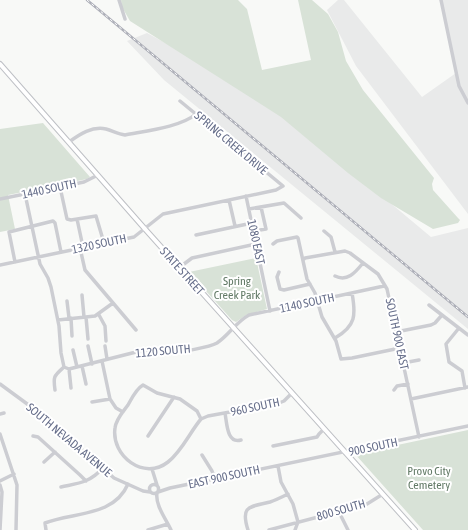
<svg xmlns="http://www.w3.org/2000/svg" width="468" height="530" viewBox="0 0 468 530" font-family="'Asap Condensed',sans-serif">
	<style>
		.built { fill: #e9eaea }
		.green { fill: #d8e2d7 }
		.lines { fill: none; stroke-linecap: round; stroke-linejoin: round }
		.major-casing { stroke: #bec0c5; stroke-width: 6 }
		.minor { stroke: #cccdd2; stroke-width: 3.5 }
		.major { stroke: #fff; stroke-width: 4 }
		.rail-casing { stroke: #adafb8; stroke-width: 2.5 }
		.rail { stroke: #fff; stroke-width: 1; stroke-dasharray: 3; stroke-linecap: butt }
		.labels { text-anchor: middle; stroke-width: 4; stroke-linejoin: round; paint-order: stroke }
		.street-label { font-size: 12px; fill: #666e8a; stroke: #fff }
		.park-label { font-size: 12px; fill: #627a66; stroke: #fff }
	</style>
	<rect width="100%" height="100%" fill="#f8f9f7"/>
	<!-- built -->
	<path class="built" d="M338 0H344L422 97 456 73 441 0H468V214L356 66 327 10Z
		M147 33 169 45 284 114 431 237 468 228V329L164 80 127 41Z"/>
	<!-- green -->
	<path class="green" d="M121 0H238L247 9 262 70 311 60 298 0H312L328 14 338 32 346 61 363 90 434 178 432 184 433 190 458 218 460 220 458 223 433 229 381 198 348 173 281 117 130 21 122 7Z
		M43 123 90 177 87 179 8 195 15 229 0 232V129Z
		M256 258 267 309 246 315 236 322 232 320 189 272Z
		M468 430V530H423L355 454Z"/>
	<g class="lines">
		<!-- major casing -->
		<g class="major-casing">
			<path id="major" d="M0 64 145 229 415 530"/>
		</g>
		<!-- minor -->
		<path class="minor" d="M119 0 125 19
			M441 0 459 86 468 103
			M69 142C80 134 92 126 106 129 113 131 118 134 125 135 145 131 181 127 196 114
			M60 187 67 219 71 220 96 216 104 243
			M25 194 40 264 48 278 51 287 59 326 61 353 64 367
			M246 196 270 311
			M0 199 84 182 98 175
			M229 200 235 226
			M249 209 284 203 301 218
			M77 219 83 247
			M254 231 266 229 261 207
			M324 231 331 237 335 252
			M196 235 252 223
			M273 244 277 241 297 237 298 238 307 279 315 293 322 317 336 341 341 359 352 358 400 348
			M80 248 85 270 136 330
			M304 259 305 258 345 251 350 253 378 274 387 289 419 437
			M15 262 9 232 53 221 55 223 61 252
			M0 265 134 237 163 214 276 190 283 186 180 101
			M181 269 184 264 192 258 256 244
			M279 272 277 277 280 289 284 290 310 284
			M335 276C347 282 355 273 363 263
			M82 295 84 317
			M67 301 69 318
			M429 305 468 335
			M99 315 105 326 106 341
			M86 317 88 339
			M71 318 72 336
			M58 320 95 316 113 303
			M459 328 446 344 449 362 462 371 465 388
			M396 332 431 325 435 323 442 315
			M335 338C356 326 356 315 352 293
			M88 346 92 364
			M105 346 107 359
			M73 350 77 367
			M102 361 110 399 116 408 123 412
			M403 363 419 360
			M82 366 86 384
			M64 367 69 369 144 350C153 349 162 352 171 352 179 353 210 347 217 343 229 335 236 322 249 315L384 286
			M69 369 71 388
			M0 384 45 417 114 478 143 491 150 492
			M143 385 157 393 180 399 197 411 201 419C190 432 182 451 168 462 144 481 111 456 115 428 116 419 123 412 128 405 132 398 136 389 143 385Z
			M55 390C53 376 54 376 64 367
			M394 390 397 386 408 384
			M411 399 468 387
			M92 402 110 399
			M225 413C227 424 227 444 241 440
			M0 414 4 413
			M201 419 208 416 279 403 284 401 292 393
			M0 434 17 485 16 530
			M33 436 38 437 80 475 86 481
			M148 436 174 397
			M273 446 317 437 319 434 324 429
			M202 455 212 471 215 479
			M44 462 55 452
			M278 466 281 482 293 504 298 522 295 530
			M152 469 157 485
			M0 481 14 474
			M149.5 489a4.5 4.5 0 1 1 9 0a4.5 4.5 0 1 1-9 0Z
			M0 485 2 492 0 530
			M61 487C79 483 89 483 103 468
			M158 492 170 488 468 426
			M157 493C155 505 166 519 171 530
			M339 512 348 530
			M46 530 45 523C73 512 114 517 128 484
			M148 530 168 524
			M248 530C240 505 250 507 270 502 276 500 282 497 288 494
			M269 530 367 504 383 494"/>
		<!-- major -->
		<use href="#major" class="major"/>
		<!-- rail casing -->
		<g class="rail-casing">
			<path id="rail" d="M87 0 468 317"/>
		</g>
		<!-- rail -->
		<use href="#rail" class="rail"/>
	</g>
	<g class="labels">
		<!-- street labels -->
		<g class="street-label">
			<text transform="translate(231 143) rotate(40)" y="4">SPRING CREEK DRIVE</text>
			<text transform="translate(49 189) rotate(-12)" y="4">1440 SOUTH</text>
			<text transform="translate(256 242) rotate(78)" y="4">1080 EAST</text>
			<text transform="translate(99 244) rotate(-12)" y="4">1320 SOUTH</text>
			<text transform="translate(182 271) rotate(48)" y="4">STATE STREET</text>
			<text transform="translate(307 303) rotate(-12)" y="4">1140 SOUTH</text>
			<text transform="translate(397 334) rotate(78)" y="4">SOUTH 900 EAST</text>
			<text transform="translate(163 351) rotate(-5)" y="4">1120 SOUTH</text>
			<text transform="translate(255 407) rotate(-12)" y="4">960 SOUTH</text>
			<text transform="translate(69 440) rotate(40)" y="4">SOUTH NEVADA AVENUE</text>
			<text transform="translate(373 447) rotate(-12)" y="4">900 SOUTH</text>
			<text transform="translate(224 477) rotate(-12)" y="4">EAST 900 SOUTH</text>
			<text transform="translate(341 510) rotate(-16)" y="4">800 SOUTH</text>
		</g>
		<!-- park labels -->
		<g class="park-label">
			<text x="237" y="285">Spring<tspan x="237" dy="14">Creek Park</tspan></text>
			<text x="429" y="475">Provo City<tspan x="429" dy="14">Cemetery</tspan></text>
		</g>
	</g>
</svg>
